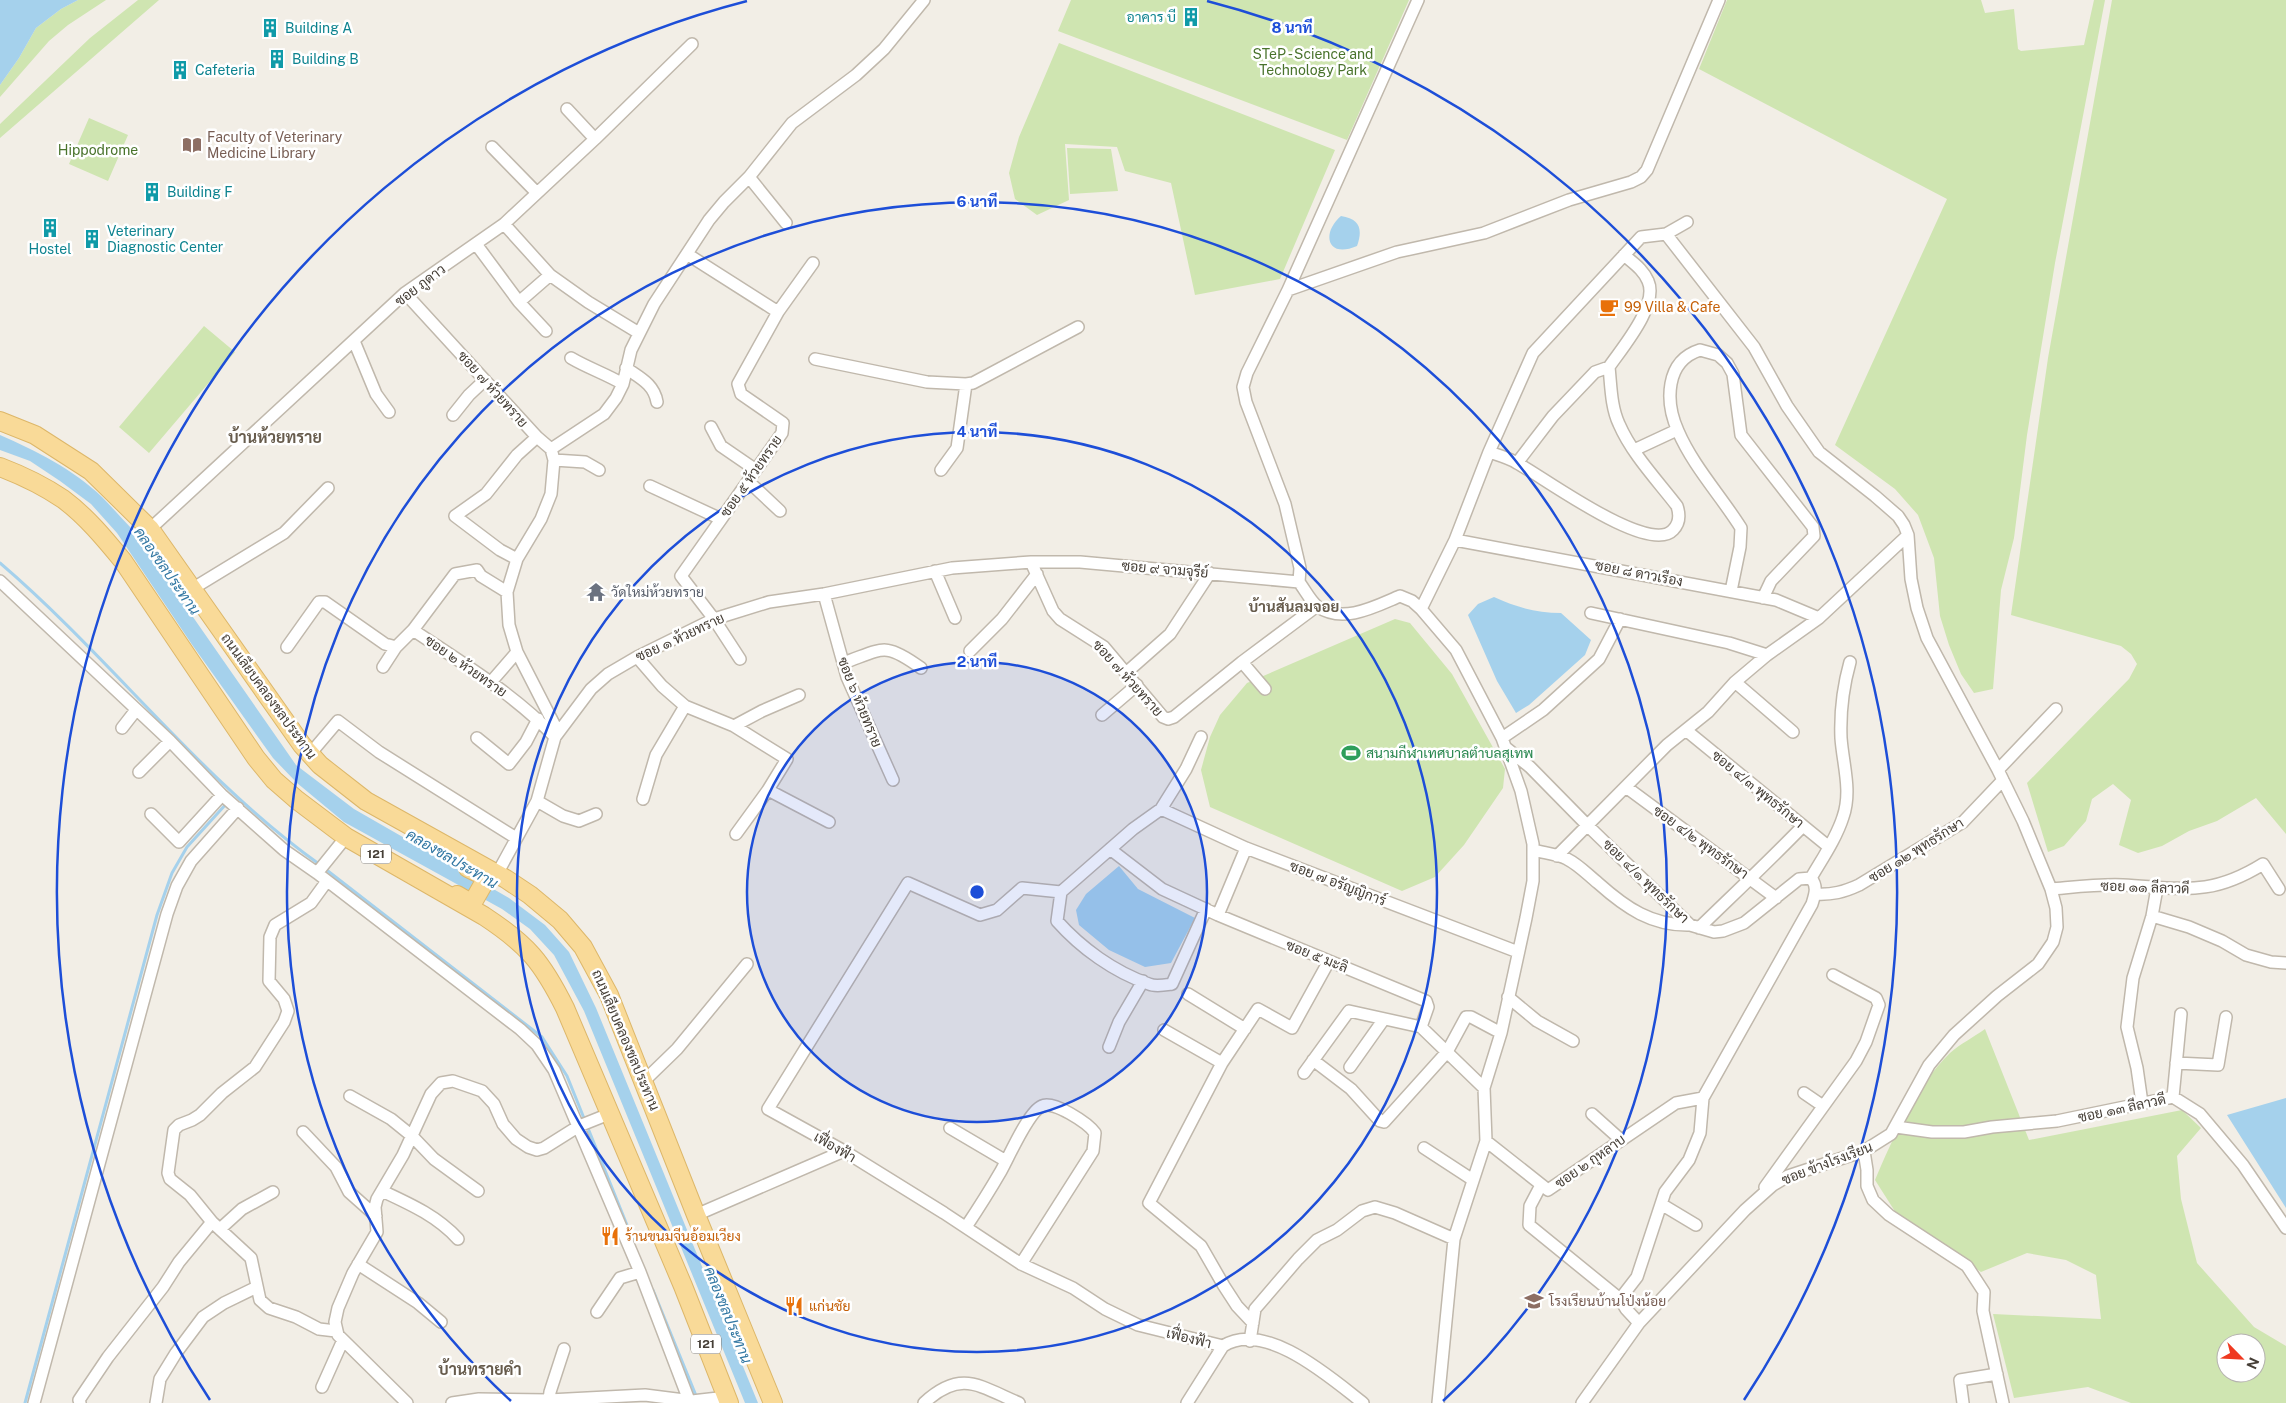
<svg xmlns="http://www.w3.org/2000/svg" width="2286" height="1403" viewBox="0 0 2286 1403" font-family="'Public Sans',Sarabun,sans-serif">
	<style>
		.green { fill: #cfe5b1; fill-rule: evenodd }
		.water { fill: #a5d1ec }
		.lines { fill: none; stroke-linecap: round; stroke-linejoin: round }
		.stream { stroke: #a5d1ec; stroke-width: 3 }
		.street-casing { stroke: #c0b8ac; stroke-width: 14 }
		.primary-casing { stroke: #ddb769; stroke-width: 20 }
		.street { stroke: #fff; stroke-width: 11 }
		.primary { stroke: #f9da98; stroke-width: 18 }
		.ring { fill: none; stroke: #1d4ed8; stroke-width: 2.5 }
		.labels { text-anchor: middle; stroke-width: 5; stroke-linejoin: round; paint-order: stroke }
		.shield { fill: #fff; stroke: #7d7872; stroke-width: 1 }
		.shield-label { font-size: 12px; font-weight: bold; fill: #453e36 }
		.culture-label { font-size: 14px; fill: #0d838f; stroke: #fff; text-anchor: start }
		.park-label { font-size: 14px; fill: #49732c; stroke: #fff }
		.education-label { font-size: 14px; fill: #785e54; stroke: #fff; text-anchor: start }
		.street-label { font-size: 14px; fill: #453e36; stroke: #fff }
		.food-label { font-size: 14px; fill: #c56008; stroke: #fff; text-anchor: start }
		.worship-label { font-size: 14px; fill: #5b616d; stroke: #fff; text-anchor: start }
		.leisure-label { font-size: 14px; fill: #27864d; stroke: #fff; text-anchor: start }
		.water-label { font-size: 15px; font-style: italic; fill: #3378a3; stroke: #fff }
		.neighbourhood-label { font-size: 15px; font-weight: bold; fill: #675c4d; stroke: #fff }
		.quarter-label { font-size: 16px; font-weight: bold; fill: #675c4d; stroke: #fff }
		.centre { fill: #1d4ed8; stroke: #fff; stroke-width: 2.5 }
		.ring-label { font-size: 15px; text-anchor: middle; font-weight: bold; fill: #1d4ed8; stroke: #fff; stroke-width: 5; stroke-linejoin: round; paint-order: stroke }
	</style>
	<rect width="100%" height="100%" fill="#f2eee6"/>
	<!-- green -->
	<path class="green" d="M78 0H106L68 25 49 41 0 97V85L19 58 36 28 61 9Z
		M138 0H159L0 138V124L90 38Z
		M1071 0H1409L1347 140 1058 31Z
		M1727 0H1981L1985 13 2014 9 2018 49 2021 51 2084 45 2094 0H2105L2055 263 2027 435 2014 538 2001 590 1993 689 1974 693 1961 674 1949 645 1940 616 1934 558 1918 515 1895 489 1835 445 1947 199 1699 69Z
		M2112 0H2286V834L2256 798 2217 821 2189 831 2162 846 2138 853 2119 845 2131 800 2113 784 2092 799 2086 821 2064 846 2048 852 2027 783 2129 679 2137 664 2131 654 2121 646 2011 615 2048 358Z
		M1059 43 1335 150 1280 279 1195 295 1171 183 1125 171 1117 147 1065 144 1069 200 1037 215 1015 199 1009 173 1019 137Z
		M89 118 128 135 108 181 69 164Z
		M1067 148 1111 149 1118 191 1070 194Z
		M204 326 235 352 149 453 119 427Z
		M1395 619 1410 623 1452 674 1505 769 1503 788 1464 845 1435 877 1402 891 1210 807 1201 770 1210 737 1220 715 1247 683Z
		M1985 1029 2029 1140 2182 1110 2201 1128 2177 1156 2181 1199 2197 1263 2254 1327 2286 1346V1403H2131L2088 1387 2014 1398 1993 1314 2101 1319 2096 1275 2066 1260 2027 1253 1981 1272 1896 1213 1875 1180C1894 1136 1915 1087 1950 1053 1960 1044 1974 1037 1985 1029ZM2226 1343H2256V1373H2226Z"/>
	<!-- water -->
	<path class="water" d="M0 0H78L61 9 36 28 19 58 0 85Z
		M1341 216C1360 219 1363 229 1357 246 1327 259 1321 233 1341 216Z
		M0 435C36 451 73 469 102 497 112 507 121 518 131 528L296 765 354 809 509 898 545 925 569 952 596 1008 758 1403H745L584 1011 554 955 530 929 502 909 344 822 297 783 273 758 193 646 117 533 91 504 60 481 30 461 0 450Z
		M1494 597C1516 607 1536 613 1561 613L1591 640 1585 655 1529 705 1516 713 1497 681 1468 615 1478 604Z
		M1119 866 1138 889 1195 918 1171 963 1145 967 1109 950 1079 925 1076 910 1086 894Z
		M2286 1098V1208L2227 1115Z"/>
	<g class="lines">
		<!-- stream -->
		<path class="stream" d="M0 563C111 658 200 779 319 864
			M324 868 542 1037 567 1076 633 1240
			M653 1290 697 1398
			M25 1403 157 915 172 873 187 847 227 803"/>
		<!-- street casing -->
		<g class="street-casing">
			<path id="street" d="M1418 0 1288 290 1247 373 1243 387 1246 402 1285 504 1300 568 1299 582C1305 590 1311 602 1318 607 1344 624 1376 606 1400 596L1412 601 1421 609 1456 650 1502 738 1521 791 1533 844V881L1526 918 1501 1033 1484 1088 1486 1141 1454 1239 1438 1403
				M567 109 595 139
				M492 147 536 192
				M749 177 786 223
				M504 224 550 275 588 302 639 333
				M476 244 519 302 550 275
				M687 254 778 312
				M1288 290 1397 252 1484 233 1569 200 1631 182 1641 177 1647 170 1719 0
				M405 293 537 437 551 449 554 460 551 494 541 519 517 559 507 592 509 625 517 652 558 732
				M519 302 546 331
				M354 341 376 394 389 412
				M571 358C588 368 606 374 623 384
				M815 359 927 382 966 384
				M626 368C640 378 654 384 657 402
				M453 415 469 395 485 380
				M711 427 721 446 756 470
				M551 449 604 414 616 398 623 384 631 350 654 304 709 220 724 202 749 177 792 123 856 75 884 49 924 0
				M1634 450 1677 430
				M1489 452C1498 455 1509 458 1517 463 1542 476 1649 556 1673 530 1680 523 1680 515 1677 506 1657 480 1632 454 1619 424 1611 407 1611 386 1609 367 1622 348 1659 305 1648 281 1643 269 1633 263 1624 255
				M554 460 585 462 599 470
				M1517 463 1553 416 1595 372 1609 367
				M941 470 957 448 966 384 973 383 1078 327
				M748 481 780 511
				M650 486 721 519
				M150 529 405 293 504 224 595 139 692 44
				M1455 540 1776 600 1819 618
				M517 559 500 550 455 516 486 494 517 455 537 437
				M1031 562 1053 611 1060 619 1104 647 1163 717 1168 719 1174 717 1242 662 1317 606
				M935 571 955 618
				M0 581 170 741 222 795 284 850 317 873 520 1029 537 1045 554 1070 640 1272 690 1403
				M192 589 284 533 328 488
				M1731 591 1740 547 1741 528C1721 496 1693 466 1678 431 1665 402 1665 361 1700 350L1718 355 1727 363 1733 374 1741 435 1813 527 1814 536 1771 581 1763 598
				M824 594 847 677 893 780
				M1421 609 1455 540 1489 452 1533 353 1641 237 1666 234 1687 222
				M1591 613 1729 643 1767 655
				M413 630 455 574 477 570 481 576 507 592
				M287 647 319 602H325L385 644 396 647 413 630C462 663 514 694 555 737
				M970 651 1002 619 1037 574
				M637 657 662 686 685 706 734 726 787 759 768 790 829 822
				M740 659 714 619 681 576 782 433 783 423 741 394 738 384 778 312 813 263
				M1242 662 1265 689
				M843 663C883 649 884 641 921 668
				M383 667 396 647
				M1127 672 1170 634 1210 573
				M491 682 517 652
				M1735 682 1793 732
				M1102 715 1137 685
				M734 726 762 711 799 695
				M122 728 136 710
				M1687 731 1829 847
				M1201 737 1186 769 1161 809 1133 829 1061 892 1057 921C1081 948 1114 972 1149 984 1155 987 1165 985 1172 984L1206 909
				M477 738 509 764 526 742 538 719
				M1502 738 1543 710 1599 659 1620 619
				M1505 747 1530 767 1587 825 1690 925 1714 932 1723 931 1744 923 1799 879 1811 878
				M310 754 338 721 379 752 516 838
				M1998 770 2056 709
				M139 772 170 741
				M1626 787 1776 898
				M643 799 656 755 685 706
				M537 801 563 816 579 821 596 814
				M1161 809 1246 848 1518 952
				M151 814 179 842 222 795
				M736 834 768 790
				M1110 849 1162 889 1218 915 1426 1001 1428 1007 1421 1027 1484 1088
				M1533 850C1544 853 1558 854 1567 859 1579 865 1588 875 1598 883 1626 908 1652 926 1690 925
				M1557 856 1667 745 1708 712 1735 682 1767 655 1819 618 1908 535
				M317 873 346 837
				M497 874 537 801 555 737 591 689 608 674 637 657 714 619 769 602 824 594 952 568 1031 562H1080L1299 582
				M1811 878C1822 859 1836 839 1843 817 1852 791 1843 765 1841 738 1840 713 1843 687 1850 662
				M327 881 311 903 275 925 270 937 269 981 284 999 288 1011 284 1022 255 1067 222 1093 200 1115 192 1120 179 1125 174 1130 168 1173 170 1179 190 1195 212 1222 251 1258 260 1300 269 1308 296 1317 319 1329 336 1331
				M2051 889C2075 887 2099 884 2123 885 2182 888 2210 897 2263 864L2279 889
				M1061 892 1022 888 997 910 980 915 908 883 768 1109 844 1151 944 1213 1021 1264 1073 1288 1105 1309 1138 1325 1223 1346
				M1815 894C1832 895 1844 892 1859 885L1963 822 2003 780
				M1218 915 1246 848
				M2152 916 2189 927 2222 941 2246 955 2271 962 2286 963
				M1699 928C1734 894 1769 861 1803 826
				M1188 994 1245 1029
				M1508 997 1537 1021 1573 1041
				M1164 1030 1222 1063
				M1109 1047 1119 1022 1143 981
				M1313 1060 1351 1089 1380 1121 1384 1122 1447 1052 1466 1017H1471L1501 1033
				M2176 1063 2218 1065 2226 1017
				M1350 1067 1384 1019
				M1304 1073 1349 1011 1421 1027
				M644 1081 677 1049 747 964
				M1804 1093 1823 1106
				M350 1096 391 1119 412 1136 434 1159 478 1191
				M2173 1097 2181 1014
				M2142 1103 2137 1068 2127 1027 2133 978 2152 916 2157 888
				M1592 1114 1621 1140
				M1896 1127 1932 1132H1964L1992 1127 2057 1121 2173 1097 2200 1114 2243 1165 2286 1228
				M950 1128 1006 1161
				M303 1132 336 1167 349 1192 376 1216
				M1486 1141 1548 1190 1676 1103 1703 1098
				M1424 1148 1473 1180
				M1864 1151 1867 1170V1186L1873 1200 1889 1215 1967 1266 1984 1292 1983 1311 2003 1403
				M1541 1185 1530 1206 1529 1225 1620 1299 1626 1309 1639 1323
				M1765 1187 1856 1061 1866 1042 1879 1005 1876 998 1833 975
				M382 1191C410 1204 437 1216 458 1239
				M1661 1204 1696 1225
				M696 1215 844 1151
				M966 1227C978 1209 990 1190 1001 1171 1009 1157 1028 1112 1042 1106 1053 1100 1088 1123 1095 1133L1093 1151 1021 1264
				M220 1229 242 1209 273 1192
				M358 1264 418 1303 441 1322
				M1620 1299 1637 1277 1665 1192 1689 1160 1700 1133 1703 1098 1812 904C1815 894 1818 887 1811 878
				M597 1312 620 1278 640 1272
				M1253 1323 1237 1306 1224 1286 1201 1246 1149 1203 1222 1063 1258 1009 1292 1028 1329 961
				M1250 1341 1255 1309 1298 1259 1317 1240 1337 1230 1362 1211 1375 1207 1395 1213 1454 1239
				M322 1387 343 1340
				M549 1400 550 1392 564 1349
				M34 1403 167 914 177 886 191 861 238 808
				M80 1403 79 1400 108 1357 163 1287 179 1262 212 1222
				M156 1403 160 1379 176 1353 203 1317 224 1303 257 1287
				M407 1403 338 1335 335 1322 338 1308 353 1273 377 1232 375 1207 377 1199 403 1155 431 1094 441 1083 453 1081 482 1091 494 1104 503 1124 516 1139 528 1147 537 1150 544 1148 579 1126 609 1114
				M452 1403 479 1399 549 1400 645 1395 692 1401 727 1397
				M924 1403C961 1369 979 1386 1019 1403
				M1187 1403 1223 1346C1265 1319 1332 1379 1363 1403
				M1582 1403 1639 1323 1745 1210 1773 1185 1788 1176 1864 1151 1891 1134 1929 1065 1954 1035 1997 996 2038 964 2053 942 2057 927 2056 908 2051 889 2023 821 1998 770 1927 638 1917 608 1911 579 1908 535 1904 525 1898 516 1875 496 1819 452 1787 406 1754 347 1666 234
				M1963 1403 1960 1380 1997 1374"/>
		</g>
		<!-- primary casing -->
		<g class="primary-casing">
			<path id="primary" d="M0 421 35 435 91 471 150 529 302 745 320 765 366 801 506 879 530 895 560 920 583 947 609 995 696 1215 773 1403
				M0 467C21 475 44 486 63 499 86 516 105 539 123 561L256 758 274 780 297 800 346 837 484 916C528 945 542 962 565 1008L683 1286 729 1403
				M457 895 469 902H473L485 881 480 874 468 868"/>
		</g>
		<!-- street -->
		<use href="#street" class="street"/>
		<!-- primary -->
		<use href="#primary" class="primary"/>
	</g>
	<!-- distance rings -->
	<circle cx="977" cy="892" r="230" fill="#1d4ed8" fill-opacity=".12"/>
	<g class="ring">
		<circle cx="977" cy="892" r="230"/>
		<circle cx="977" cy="892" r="460"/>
		<path d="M511 1401A690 690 0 1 1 1443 1401"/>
		<path d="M210 1400A920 920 0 0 1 747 1M1207 1A920 920 0 0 1 1744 1400"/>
	</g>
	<!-- icons -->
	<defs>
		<g id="building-bare" transform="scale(1.5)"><path d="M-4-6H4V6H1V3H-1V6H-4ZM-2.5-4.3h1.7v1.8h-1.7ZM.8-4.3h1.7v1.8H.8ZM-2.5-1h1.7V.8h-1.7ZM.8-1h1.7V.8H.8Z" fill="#0f9aa8" stroke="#fff" stroke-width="2.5" paint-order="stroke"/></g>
		<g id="library-bare" transform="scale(1.5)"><path d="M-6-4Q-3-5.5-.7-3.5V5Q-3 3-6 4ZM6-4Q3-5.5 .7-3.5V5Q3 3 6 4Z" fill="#8d6e63" stroke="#fff" stroke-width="2.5" paint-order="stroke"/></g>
		<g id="cafe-bare" transform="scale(1.5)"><path d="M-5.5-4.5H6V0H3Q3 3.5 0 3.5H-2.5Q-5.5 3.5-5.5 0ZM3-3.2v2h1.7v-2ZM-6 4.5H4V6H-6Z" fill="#e8710a" stroke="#fff" stroke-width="2.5" paint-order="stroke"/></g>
		<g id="temple-bare" transform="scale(1.5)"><path d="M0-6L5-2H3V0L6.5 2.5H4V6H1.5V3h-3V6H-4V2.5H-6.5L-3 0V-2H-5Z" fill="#6b7280" stroke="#fff" stroke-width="2.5" paint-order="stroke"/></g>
		<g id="stadium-bare" transform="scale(1.5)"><path d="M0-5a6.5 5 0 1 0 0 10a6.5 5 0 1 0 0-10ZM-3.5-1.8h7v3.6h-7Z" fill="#2e9e5b" stroke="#fff" stroke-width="2.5" paint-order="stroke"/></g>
		<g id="restaurant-bare" transform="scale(1.5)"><path d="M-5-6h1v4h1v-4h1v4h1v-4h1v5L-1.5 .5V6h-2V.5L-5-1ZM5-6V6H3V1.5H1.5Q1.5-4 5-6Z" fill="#e8710a" stroke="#fff" stroke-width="2.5" paint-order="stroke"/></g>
		<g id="school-bare" transform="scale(1.5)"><path d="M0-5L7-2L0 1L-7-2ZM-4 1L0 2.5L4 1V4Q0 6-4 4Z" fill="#8d6e63" stroke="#fff" stroke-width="2.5" paint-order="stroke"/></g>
	</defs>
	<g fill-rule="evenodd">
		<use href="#building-bare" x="1191" y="17"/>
		<use href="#building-bare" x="270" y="28"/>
		<use href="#building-bare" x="277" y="59"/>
		<use href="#building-bare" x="180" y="70"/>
		<use href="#library-bare" x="192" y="145"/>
		<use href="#building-bare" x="152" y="192"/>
		<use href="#building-bare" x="50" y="228"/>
		<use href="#building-bare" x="92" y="239"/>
		<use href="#cafe-bare" x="1609" y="307"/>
		<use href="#temple-bare" x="596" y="592"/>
		<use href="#stadium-bare" x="1351" y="753"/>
		<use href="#restaurant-bare" x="610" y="1236"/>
		<use href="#school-bare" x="1534" y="1301"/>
		<use href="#restaurant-bare" x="794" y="1306"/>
	</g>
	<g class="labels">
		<!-- shield labels -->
		<g class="shield">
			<rect x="361" y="844.5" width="30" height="19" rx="4"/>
			<rect x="691" y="1334.5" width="30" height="19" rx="4"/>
		</g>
		<g class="shield-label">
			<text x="376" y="858">121</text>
			<text x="706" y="1348">121</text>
		</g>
		<!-- culture labels -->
		<g class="culture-label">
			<text x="1176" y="22" text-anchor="end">อาคาร บี</text>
			<text x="285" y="33">Building A</text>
			<text x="292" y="64">Building B</text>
			<text x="195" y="75">Cafeteria</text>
			<text x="167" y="197">Building F</text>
			<text x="107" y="236">Veterinary<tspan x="107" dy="16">Diagnostic Center</tspan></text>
			<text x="50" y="254" text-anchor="middle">Hostel</text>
		</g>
		<!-- park labels -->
		<g class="park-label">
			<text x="1313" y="59">STeP - Science and<tspan x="1313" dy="16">Technology Park</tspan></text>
			<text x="98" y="155">Hippodrome</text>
		</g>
		<!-- education labels -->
		<g class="education-label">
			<text x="207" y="142">Faculty of Veterinary<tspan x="207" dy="16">Medicine Library</tspan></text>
			<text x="1549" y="1306">โรงเรียนบ้านโป่งน้อย</text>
		</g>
		<!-- street labels -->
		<g class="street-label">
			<text transform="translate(420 285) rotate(-37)" y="5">ซอย ภูดาว</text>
			<text transform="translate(493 389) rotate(48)" y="5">ซอย ๗ ห้วยทราย</text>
			<text transform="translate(751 476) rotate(-55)" y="5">ซอย ๕ ห้วยทราย</text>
			<text transform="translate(1165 569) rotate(5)" y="5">ซอย ๙ จามจุรีย์</text>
			<text transform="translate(1639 573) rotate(11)" y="5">ซอย ๘ ดาวเรือง</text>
			<text transform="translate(680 637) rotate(-25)" y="5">ซอย ๑ ห้วยทราย</text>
			<text transform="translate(466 666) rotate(35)" y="5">ซอย ๒ ห้วยทราย</text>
			<text transform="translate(1128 678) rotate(48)" y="5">ซอย ๗ ห้วยทราย</text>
			<text transform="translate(269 696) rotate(54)" y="5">ถนนเลียบคลองชลประทาน</text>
			<text transform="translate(860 702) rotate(68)" y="5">ซอย ๖ ห้วยทราย</text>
			<text transform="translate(1758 789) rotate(39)" y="5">ซอย ๔/๓ พุทธรักษา</text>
			<text transform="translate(1701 842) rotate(36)" y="5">ซอย ๔/๒ พุทธรักษา</text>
			<text transform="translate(1916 850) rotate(-32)" y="5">ซอย ๑๒ พุทธรักษา</text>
			<text transform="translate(1646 881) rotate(44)" y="5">ซอย ๔/๑ พุทธรักษา</text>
			<text transform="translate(1338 883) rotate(21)" y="5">ซอย ๗ อรัญญิการ์</text>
			<text transform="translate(2145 887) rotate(2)" y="5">ซอย ๑๑ ลีลาวดี</text>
			<text transform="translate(1317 956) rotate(22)" y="5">ซอย ๕ มะลิ</text>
			<text transform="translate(626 1040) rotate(67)" y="5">ถนนเลียบคลองชลประทาน</text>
			<text transform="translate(2122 1108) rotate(-12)" y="5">ซอย ๑๓ ลีลาวดี</text>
			<text transform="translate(835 1147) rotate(30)" y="5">เฟื่องฟ้า</text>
			<text transform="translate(1590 1161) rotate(-35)" y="5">ซอย ๒ กุหลาบ</text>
			<text transform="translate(1827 1163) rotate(-21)" y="5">ซอย ข้างโรงเรียน</text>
			<text transform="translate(1189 1338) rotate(14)" y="5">เฟื่องฟ้า</text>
		</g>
		<!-- food labels -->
		<g class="food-label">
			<text x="1624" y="312">99 Villa &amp; Cafe</text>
			<text x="625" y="1241">ร้านขนมจีนอ้อมเวียง</text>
			<text x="809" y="1311">แก่นชัย</text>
		</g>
		<!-- worship labels -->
		<g class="worship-label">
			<text x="611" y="597">วัดใหม่ห้วยทราย</text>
		</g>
		<!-- leisure labels -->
		<g class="leisure-label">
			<text x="1366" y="758">สนามกีฬาเทศบาลตำบลสุเทพ</text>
		</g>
		<!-- water labels -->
		<g class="water-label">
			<text transform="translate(167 571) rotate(55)" y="5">คลองชลประทาน</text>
			<text transform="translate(452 859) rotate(30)" y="5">คลองชลประทาน</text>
			<text transform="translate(728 1315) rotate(68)" y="5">คลองชลประทาน</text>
		</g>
		<!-- neighbourhood labels -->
		<g class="neighbourhood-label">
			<text x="1294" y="612">บ้านสันลมจอย</text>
		</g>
		<!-- quarter labels -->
		<g class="quarter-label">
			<text x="275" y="443">บ้านห้วยทราย</text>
			<text x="480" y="1375">บ้านทรายคำ</text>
		</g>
	</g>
	<circle cx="977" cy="892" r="8" class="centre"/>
	<g class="ring-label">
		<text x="1292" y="33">8 นาที</text>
		<text x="977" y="207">6 นาที</text>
		<text x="977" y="437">4 นาที</text>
		<text x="977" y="667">2 นาที</text>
	</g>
	<!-- north arrow -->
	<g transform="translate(2241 1358) rotate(114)"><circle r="24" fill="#ffffff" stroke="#b5b2af"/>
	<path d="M0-4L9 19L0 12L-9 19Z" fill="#ef3920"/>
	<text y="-8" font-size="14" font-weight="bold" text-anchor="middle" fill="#453e36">N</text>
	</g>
</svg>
